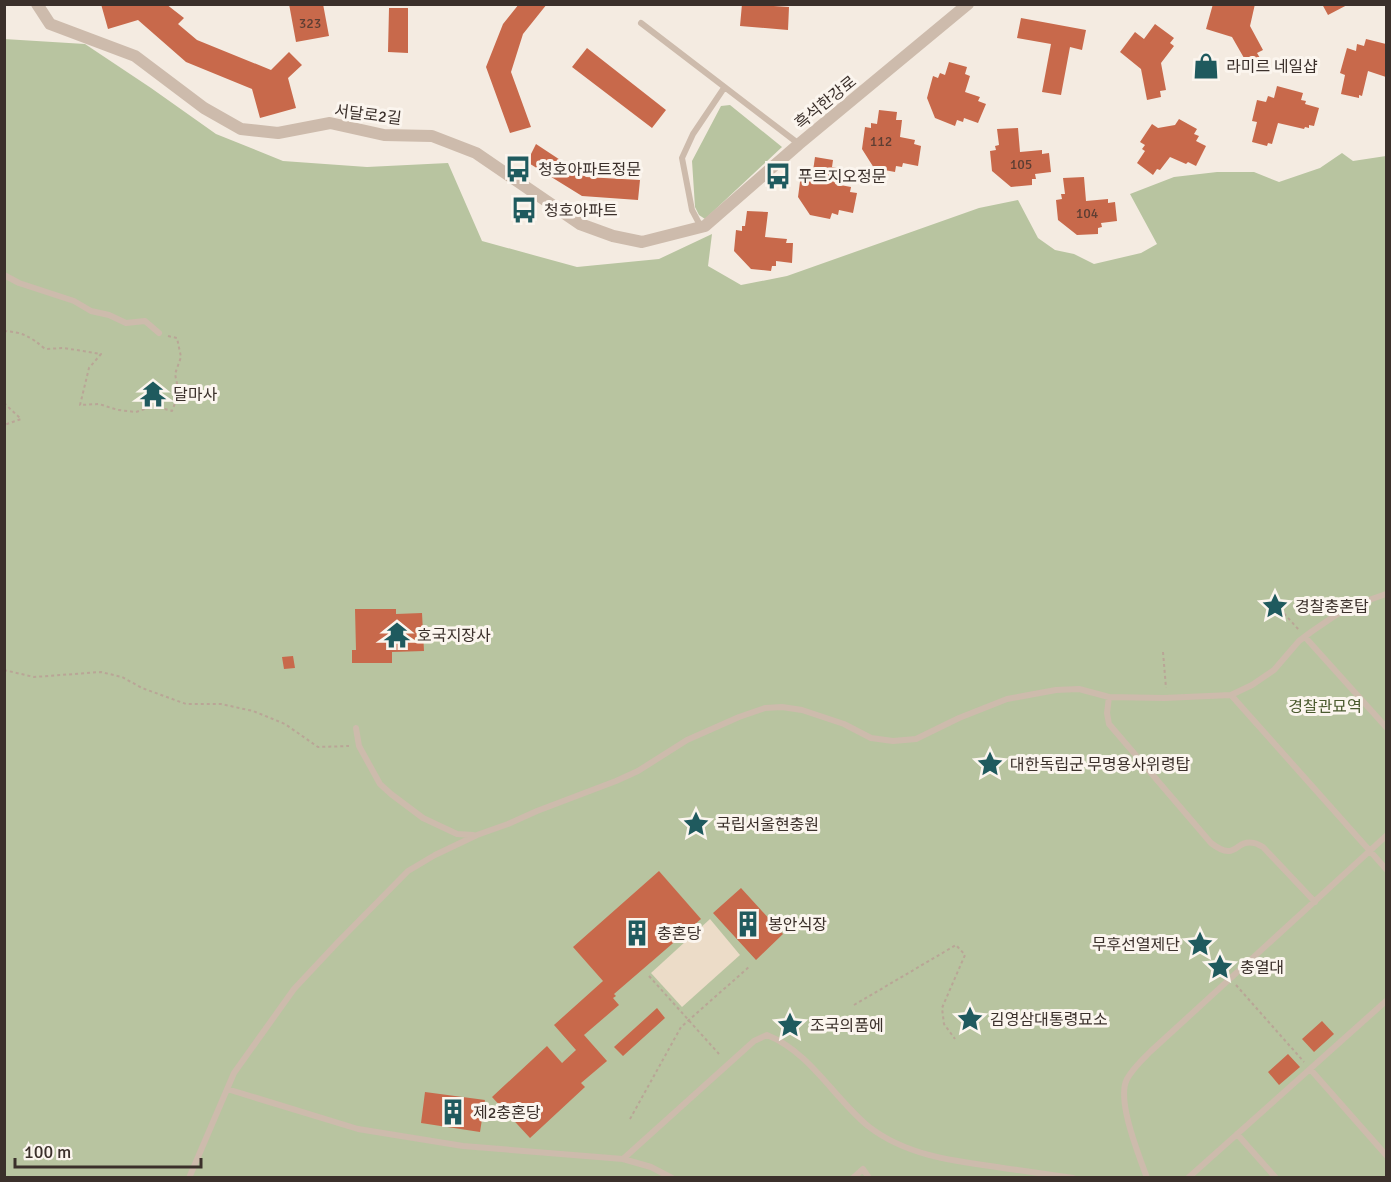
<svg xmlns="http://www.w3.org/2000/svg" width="1391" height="1182" viewBox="0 0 1391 1182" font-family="Signika,'Noto Sans KR',sans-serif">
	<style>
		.green { fill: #b8c4a0 }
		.plaza { fill: #ecdcc8 }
		.building { fill: #c8694b }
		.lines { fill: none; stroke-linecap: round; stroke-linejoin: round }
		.path { stroke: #b9a596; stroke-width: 2; stroke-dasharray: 3 3; stroke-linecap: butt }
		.service { stroke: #cdbbac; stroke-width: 6 }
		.minor { stroke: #cdbbac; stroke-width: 12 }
		.labels { text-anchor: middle; stroke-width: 6; stroke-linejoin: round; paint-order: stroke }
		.number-label { font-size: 14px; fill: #5e3e33 }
		.poi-label { font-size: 16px; fill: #3b302b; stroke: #fbf5ee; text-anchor: start }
		.street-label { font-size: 16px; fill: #3b302b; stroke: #fbf5ee }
		.park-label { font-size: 16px; fill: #4a5a2e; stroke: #fbf5ee }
	</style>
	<rect width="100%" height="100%" fill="#f4ebe1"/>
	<!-- green -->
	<path class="green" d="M4 39 85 44 151 88 216 134 283 161 367 167 448 163 482 241 577 267 659 259 712 234 708 266 741 285 787 276 979 208 1018 200 1038 238 1055 250 1074 254 1094 264 1141 253 1157 244 1130 194 1174 177 1217 172H1254L1279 182 1320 168 1342 153 1353 161 1386 156V1177H5Z
		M730 105 782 147 705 219 699 215 695 207 692 161 721 106Z"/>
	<!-- plaza -->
	<path class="plaza" d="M710 919 740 955 682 1007 651 973Z"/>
	<!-- building -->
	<path class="building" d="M101 4H166L184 18 178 24 197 40 271 70 289 52 302 65 288 78 296 108 260 118 252 89 186 62 138 20 108 29Z
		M289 4H323L329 36 296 42Z
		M519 4H547L523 34 511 72 531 127 510 133 486 67 503 24Z
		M742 4 789 7 788 30 740 26Z
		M1213 4H1255L1250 26 1263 50 1257 53 1260 58 1248 65 1232 37 1206 29Z
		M1322 4H1349L1328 15Z
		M389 8H408V53L388 52Z
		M1021 18 1086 30 1082 50 1070 47 1061 95 1042 92 1051 44 1017 38Z
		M1155 24 1174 38 1170 43 1174 46 1161 63 1166 90 1160 91 1161 97 1147 100 1141 69 1120 52 1135 32 1144 39Z
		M1366 39 1386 44V77L1368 71 1362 96 1359 95V98L1341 94 1345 75 1340 73 1347 48 1356 51 1357 44 1364 46Z
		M587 48 666 110 652 128 572 67Z
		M949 62 967 67 965 74 970 76 965 92 980 97 978 101 986 104 978 123 964 118 963 122 957 120 955 126 935 118 927 98 933 76 938 78 940 73 945 75Z
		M1277 86 1303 93 1301 100 1306 101 1305 104 1319 108 1314 126 1309 125V128L1305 127 1304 129 1278 123 1272 144 1268 143 1267 146 1252 142 1257 122 1252 121 1257 100 1266 102 1268 96 1274 98Z
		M879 110 897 112 896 120H902L900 137 915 140 914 144 921 146 918 166 903 163 902 167 896 166 895 172 874 168 862 149 865 127 871 128V123L877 124Z
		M1179 119 1197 129 1194 134 1199 136 1196 141 1206 146 1196 166 1188 162 1186 164 1170 157 1160 170 1157 169 1153 175 1137 163 1145 151 1142 149 1145 145 1140 142 1152 124 1158 128 1175 125Z
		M1018 128 1020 152 1042 150V154L1049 153 1051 172 1035 174 1036 179H1032V185L1011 187 992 171 990 151 996 150 995 146 999 145 997 129Z
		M536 144 586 177 640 180 638 200 582 196 527 162Z
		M815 157 833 160 832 167 837 168 835 184 851 187 850 192 857 193 853 213 839 210 838 215 832 213 830 219 810 215 798 197 801 174 806 175 807 170 813 171Z
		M1084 177 1086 201 1108 199V203L1115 202 1117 221 1101 223 1102 227 1098 228V234L1077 235 1058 220 1056 200 1062 199 1061 194H1065L1063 178Z
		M747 211 768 212 765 237 787 239 786 243H793L792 263 776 261V266H772L771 271 751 269 734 251 736 230 742 231V226H745Z
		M355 609H396V614L422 613 424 651 392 652V663H352V650H356Z
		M293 656 295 668 284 669 282 657Z
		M659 871 701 919 614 994 616 996 613 998 619 1005 584 1035 607 1061 581 1083 585 1087 530 1138 492 1097 547 1046 562 1063 576 1050 554 1025 603 981 573 947Z
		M741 888 783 934 756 960 713 913Z
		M657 1008 665 1018 623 1056 614 1047Z
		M1322 1021 1334 1034 1314 1052 1302 1039Z
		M1288 1054 1300 1067 1279 1085 1268 1072Z
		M425 1092 485 1100 480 1132 421 1123Z"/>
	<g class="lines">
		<!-- path -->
		<path class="path" d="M4 331C23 332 31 337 45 349L64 348 101 354 89 368 80 405 99 404 118 410 136 412 154 406 172 411 179 393 175 374 181 357 177 338 168 336
			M4 403 21 419 4 425
			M1280 609 1299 630
			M1163 652 1166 688
			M4 670 34 677 101 672 122 677 142 688 186 704H221L253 711 285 724 318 747 349 746
			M649 976 719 1054
			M1236 985 1304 1062
			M854 1005 956 945 965 955 942 1008 944 1024 955 1039
			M630 1119 681 1027 750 966"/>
		<!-- service -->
		<path class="service" d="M641 23 799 144
			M701 227 692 210 682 158 693 134 724 88
			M4 275 19 283 74 301 91 311 109 315 126 323 145 321 159 333
			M1305 637 1386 727
			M1231 695 1386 869
			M1109 697 1107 713 1109 724 1211 843C1237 863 1234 839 1254 843 1257 843 1260 846 1263 847L1315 902
			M356 728 359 746 380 784 391 794 423 818 457 834 473 835
			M1311 1070 1386 1155
			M227 1089 358 1129 463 1146 623 1159 754 1041 767 1035C810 1052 834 1098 868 1126 905 1155 952 1161 997 1167 1022 1171 1048 1174 1073 1178
			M1237 1134 1276 1178
			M623 1159 651 1167 672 1178
			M189 1178 234 1073 294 989 338 942 408 871 435 855 477 835 508 824 537 811 616 781 638 771 687 740 739 717 765 708 782 707 802 710 844 724 871 738 893 741 916 739 959 718 1007 699 1056 690 1079 689 1109 697 1164 698 1231 695 1252 685 1274 670 1299 641 1311 632 1333 617 1352 606 1386 594
			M853 1178 863 1169 869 1178
			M1147 1178C1139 1155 1116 1100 1127 1079 1133 1068 1142 1060 1151 1051L1386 836
			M1188 1178 1386 1001"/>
		<!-- minor -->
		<path class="minor" d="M37 4 50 24 135 56 204 108 241 129 278 133 330 123 384 135 432 136 476 153 580 224 613 236 642 242 705 226 799 144 968 4"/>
	</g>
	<!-- icons -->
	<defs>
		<g id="shop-bare" transform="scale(2.07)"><path d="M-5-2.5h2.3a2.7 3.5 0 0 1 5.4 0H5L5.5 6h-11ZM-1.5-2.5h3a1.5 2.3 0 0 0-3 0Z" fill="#1f5a5e" stroke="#fbf5ee" stroke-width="2.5" paint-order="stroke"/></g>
		<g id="bus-bare" transform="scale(2.07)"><path d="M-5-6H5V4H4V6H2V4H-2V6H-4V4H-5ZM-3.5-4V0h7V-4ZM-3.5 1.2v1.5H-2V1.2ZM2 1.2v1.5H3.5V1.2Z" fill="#1f5a5e" stroke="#fbf5ee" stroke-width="2.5" paint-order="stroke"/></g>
		<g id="temple-bare" transform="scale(2.07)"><path d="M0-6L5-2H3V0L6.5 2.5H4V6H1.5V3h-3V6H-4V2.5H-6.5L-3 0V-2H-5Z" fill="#1f5a5e" stroke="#fbf5ee" stroke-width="2.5" paint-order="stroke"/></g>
		<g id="sight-bare" transform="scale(2.07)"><path d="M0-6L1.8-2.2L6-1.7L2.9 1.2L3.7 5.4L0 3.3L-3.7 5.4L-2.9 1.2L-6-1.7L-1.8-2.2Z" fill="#1f5a5e" stroke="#fbf5ee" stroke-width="2.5" paint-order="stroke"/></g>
		<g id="building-bare" transform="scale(2.07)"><path d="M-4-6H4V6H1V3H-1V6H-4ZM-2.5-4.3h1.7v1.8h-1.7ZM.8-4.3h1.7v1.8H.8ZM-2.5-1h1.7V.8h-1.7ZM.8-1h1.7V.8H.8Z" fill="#1f5a5e" stroke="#fbf5ee" stroke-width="2.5" paint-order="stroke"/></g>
	</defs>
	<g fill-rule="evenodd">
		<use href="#shop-bare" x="1206" y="66"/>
		<use href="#bus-bare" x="518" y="169"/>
		<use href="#bus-bare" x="778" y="176"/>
		<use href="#bus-bare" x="524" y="210"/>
		<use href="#temple-bare" x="153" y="394"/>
		<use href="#sight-bare" x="1275" y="606"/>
		<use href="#temple-bare" x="397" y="635"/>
		<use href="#sight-bare" x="990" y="764"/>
		<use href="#sight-bare" x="696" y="824"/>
		<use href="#building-bare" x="748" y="924"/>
		<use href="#building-bare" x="637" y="933"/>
		<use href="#sight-bare" x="1200" y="944"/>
		<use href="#sight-bare" x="1220" y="967"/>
		<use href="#sight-bare" x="970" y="1019"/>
		<use href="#sight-bare" x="790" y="1025"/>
		<use href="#building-bare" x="453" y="1112"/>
	</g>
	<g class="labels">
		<!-- number labels -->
		<g class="number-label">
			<text x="310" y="28">323</text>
			<text x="881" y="146">112</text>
			<text x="1021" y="169">105</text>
			<text x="1087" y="218">104</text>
		</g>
		<!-- poi labels -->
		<g class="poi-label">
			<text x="1226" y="72">라미르 네일샵</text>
			<text x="538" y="175">청호아파트정문</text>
			<text x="798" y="182">푸르지오정문</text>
			<text x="544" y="216">청호아파트</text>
			<text x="173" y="400">달마사</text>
			<text x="1295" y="612">경찰충혼탑</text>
			<text x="417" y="641">호국지장사</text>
			<text x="1010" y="770">대한독립군 무명용사위령탑</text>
			<text x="716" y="830">국립서울현충원</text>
			<text x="768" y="930">봉안식장</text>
			<text x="657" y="939">충혼당</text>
			<text x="1180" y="950" text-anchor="end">무후선열제단</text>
			<text x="1240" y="973">충열대</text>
			<text x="990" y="1025">김영삼대통령묘소</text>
			<text x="810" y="1031">조국의품에</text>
			<text x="473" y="1118">제2충혼당</text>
		</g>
		<!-- street labels -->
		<g class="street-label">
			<text transform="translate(825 102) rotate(-39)" y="6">흑석한강로</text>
			<text transform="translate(368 114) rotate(7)" y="6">서달로2길</text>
		</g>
		<!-- park labels -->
		<g class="park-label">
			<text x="1325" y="712">경찰관묘역</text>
		</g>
	</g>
	<!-- border -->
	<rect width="1391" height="1182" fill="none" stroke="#3b302b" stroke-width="12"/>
	<!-- scale -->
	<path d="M15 1158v9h186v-9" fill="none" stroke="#3b302b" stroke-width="3"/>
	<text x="24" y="1158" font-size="18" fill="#3b302b" stroke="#fbf5ee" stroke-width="4.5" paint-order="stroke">100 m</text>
</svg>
